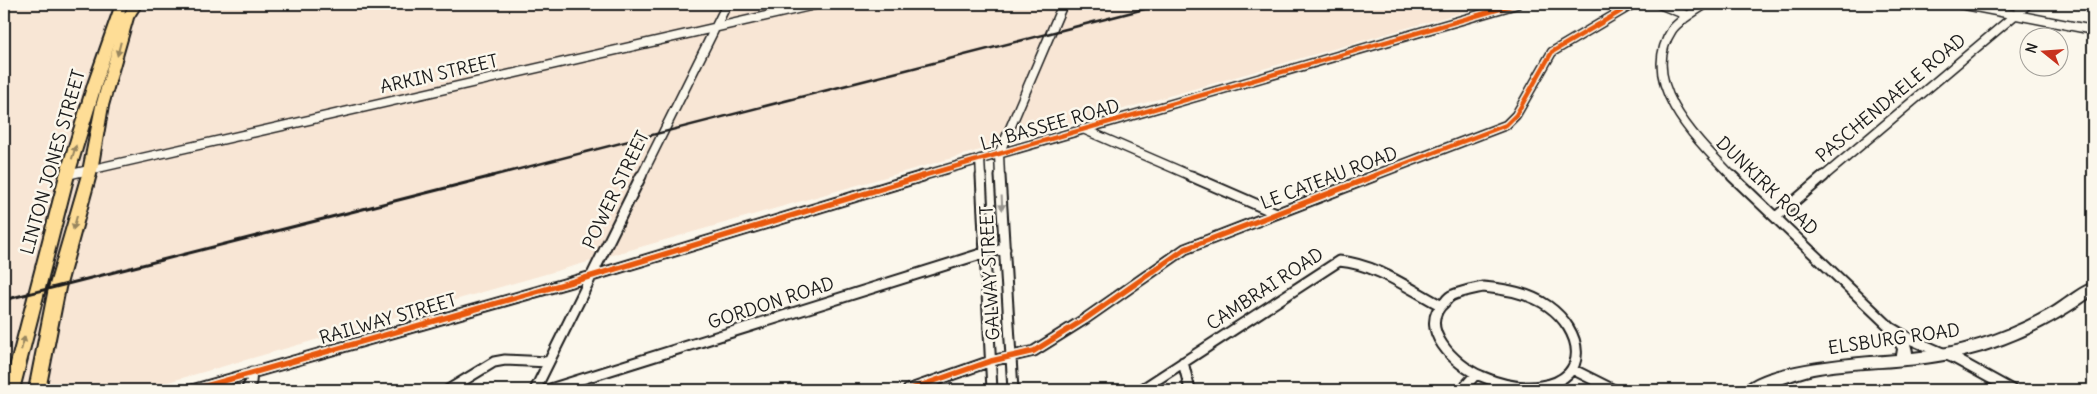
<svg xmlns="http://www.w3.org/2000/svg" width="2097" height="394" viewBox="0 0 2097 394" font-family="Delius,sans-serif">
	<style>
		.built { fill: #f8e6d5 }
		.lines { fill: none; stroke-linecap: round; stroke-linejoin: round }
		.minor-far1-casing { stroke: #1c1c1c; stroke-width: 11 }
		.minor-casing { stroke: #1c1c1c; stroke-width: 13 }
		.secondary-casing { stroke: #1c1c1c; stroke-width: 4 }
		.primary-casing { stroke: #1c1c1c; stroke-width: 4 }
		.minor-far1 { stroke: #fbf7ec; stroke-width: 8 }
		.minor { stroke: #fbf7ec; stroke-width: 9 }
		.secondary { fill: #fbf7ec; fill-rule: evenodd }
		.primary { fill: #fedd96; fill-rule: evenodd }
		.rail-far1 { stroke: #1c1c1c; stroke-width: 2.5 }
		.rail { stroke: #1c1c1c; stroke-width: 3 }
		.cycleway-far1-casing { stroke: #fbf7ec; stroke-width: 7 }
		.cycleway-casing { stroke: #fbf7ec; stroke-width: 9 }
		.cycleway-far1 { stroke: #e8590c; stroke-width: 4.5 }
		.cycleway { stroke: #e8590c; stroke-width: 5.5 }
		.oneway { fill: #98865f }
		.oneway2 { fill: #97948e }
		.labels { text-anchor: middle; stroke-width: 5; stroke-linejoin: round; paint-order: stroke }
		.street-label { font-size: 18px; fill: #1c1c1c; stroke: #fbf7ec }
	</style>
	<rect width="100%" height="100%" fill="#fbf7ec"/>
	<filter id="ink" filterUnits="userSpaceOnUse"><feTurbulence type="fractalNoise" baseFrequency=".02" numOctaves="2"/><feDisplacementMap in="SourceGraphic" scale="10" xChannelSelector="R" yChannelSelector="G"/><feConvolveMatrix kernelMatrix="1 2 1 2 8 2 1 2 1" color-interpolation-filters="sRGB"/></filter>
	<g filter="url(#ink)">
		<!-- built -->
		<path class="built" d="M4 4H1491L140 390H4Z"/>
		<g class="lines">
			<!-- minor-far1 casing -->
			<g class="minor-far1-casing">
				<path id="minor-far1" d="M1659 4 1686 15
					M1706 4C1697 10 1678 21 1672 30 1637 83 1698 141 1733 177
					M1960 4 2093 30
					M120 6 132 4
					M1083 129 1194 177
					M980 159 981 177
					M67 175 819 4
					M641 177 727 4
					M919 177 1517 4
					M1000 177 999 154 1063 4
					M1370 177 1506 125 1516 115 1552 52 1633 4
					M1823 177 2028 4"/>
			</g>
			<!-- minor casing -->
			<g class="minor-casing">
				<path id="minor" d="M981 176 992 390
					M1000 176 1013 390
					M1191 176 1276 213
					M1732 176 1891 328 1910 339 1954 358 2012 390
					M1776 217 1824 176
					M1483 287C1506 289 1529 293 1548 306 1582 330 1592 378 1541 386 1521 389 1499 384 1481 376 1456 366 1415 327 1445 302 1447 299 1450 296 1453 295 1462 291 1474 289 1483 287Z
					M1183 362 1190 390
					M1572 369 1614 390
					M192 390 592 276 923 176
					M246 390 251 382 252 372
					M448 390 494 362 505 360 549 362
					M535 390 641 176
					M547 390 984 253 1005 249
					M908 390 991 361 1034 351 1085 319 1185 249 1374 176
					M1141 390 1339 261C1376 264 1408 288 1440 305
					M1462 390 1475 375"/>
			</g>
			<!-- secondary casing -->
			<g class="secondary-casing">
				<path id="secondary" d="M2093 283V295C2050 327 1997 351 1944 360 1903 368 1861 366 1819 373 1793 377 1769 392 1743 390 1756 364 1869 357 1897 355L1898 349 1885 329 1887 325C1899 322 1912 342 1912 353 1959 349 2006 334 2047 311 2061 304 2079 287 2093 283Z"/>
			</g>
			<!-- primary casing -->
			<g class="primary-casing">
				<path id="primary" d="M116 4H127L124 14 131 4H142L133 18 108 106 97 171 65 288 45 390H29L49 288 83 171 96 106 114 43 74 175 19 390H4L60 175 88 84Z"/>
			</g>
			<!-- minor-far1 -->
			<use href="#minor-far1" class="minor-far1"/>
			<!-- minor -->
			<use href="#minor" class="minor"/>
			<!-- secondary -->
			<use href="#secondary" class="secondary"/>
			<!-- primary -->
			<use href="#primary" class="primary"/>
			<!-- rail-far1 -->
			<path class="rail-far1" d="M488 177 1164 4"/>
			<!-- rail -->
			<path class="rail" d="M4 300 493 176"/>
			<!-- cycleway-far1 casing -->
			<g class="cycleway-far1-casing">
				<path id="cycleway-far1" d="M919 177 1517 4
					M1370 177 1506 125 1516 115 1552 52 1633 4"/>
			</g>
			<!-- cycleway casing -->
			<g class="cycleway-casing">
				<path id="cycleway" d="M192 390 592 276 923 176
					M908 390 991 361 1034 351 1085 319 1185 249 1374 176"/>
			</g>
			<!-- cycleway-far1 -->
			<use href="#cycleway-far1" class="cycleway-far1"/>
			<!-- cycleway -->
			<use href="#cycleway" class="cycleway"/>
		</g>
		<!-- one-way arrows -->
		<defs><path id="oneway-solid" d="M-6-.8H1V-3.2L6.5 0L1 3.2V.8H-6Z" transform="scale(1.25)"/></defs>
		<g class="oneway">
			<use href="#oneway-solid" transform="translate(119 49) rotate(104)"/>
			<use href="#oneway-solid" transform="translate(74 152) rotate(-73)"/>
			<use href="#oneway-solid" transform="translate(75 223) rotate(106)"/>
			<use href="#oneway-solid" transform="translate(23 343) rotate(-75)"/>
		</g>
		<use class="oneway2" href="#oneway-solid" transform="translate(1002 203) rotate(87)"/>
	</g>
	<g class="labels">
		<!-- street labels -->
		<g class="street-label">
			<text transform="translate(439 74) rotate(-13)" y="6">ARKIN STREET</text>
			<text transform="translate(1891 98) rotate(-40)" y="6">PASCHENDAELE ROAD</text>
			<text transform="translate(1050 125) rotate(-16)" y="6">LA BASSEE ROAD</text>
			<text transform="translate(53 162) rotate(-74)" y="6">LINTON JONES STREET</text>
			<text transform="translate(1329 178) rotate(-21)" y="6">LE CATEAU ROAD</text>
			<text transform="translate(1767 186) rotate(44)" y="6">DUNKIRK ROAD</text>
			<text transform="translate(616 190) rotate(-64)" y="6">POWER STREET</text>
			<text transform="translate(990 273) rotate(-93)" y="6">GALWAY STREET</text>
			<text transform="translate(1265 289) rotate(-33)" y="6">CAMBRAI ROAD</text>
			<text transform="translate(771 303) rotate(-18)" y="6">GORDON ROAD</text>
			<text transform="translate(388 319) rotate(-16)" y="6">RAILWAY STREET</text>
			<text transform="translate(1894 339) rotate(-8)" y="6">ELSBURG ROAD</text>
		</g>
	</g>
	<!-- margin -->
	<rect width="2097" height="394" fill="none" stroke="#fbf7ec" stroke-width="20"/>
	<rect x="10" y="10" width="2077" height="374" fill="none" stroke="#1c1c1c" stroke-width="2" filter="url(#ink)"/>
	<!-- north arrow -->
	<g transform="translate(2044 52) rotate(287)"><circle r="24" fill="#fbf7ec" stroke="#a29f99"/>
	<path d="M0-4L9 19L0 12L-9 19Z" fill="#c8321e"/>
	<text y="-8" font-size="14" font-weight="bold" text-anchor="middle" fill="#1c1c1c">N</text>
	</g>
</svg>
